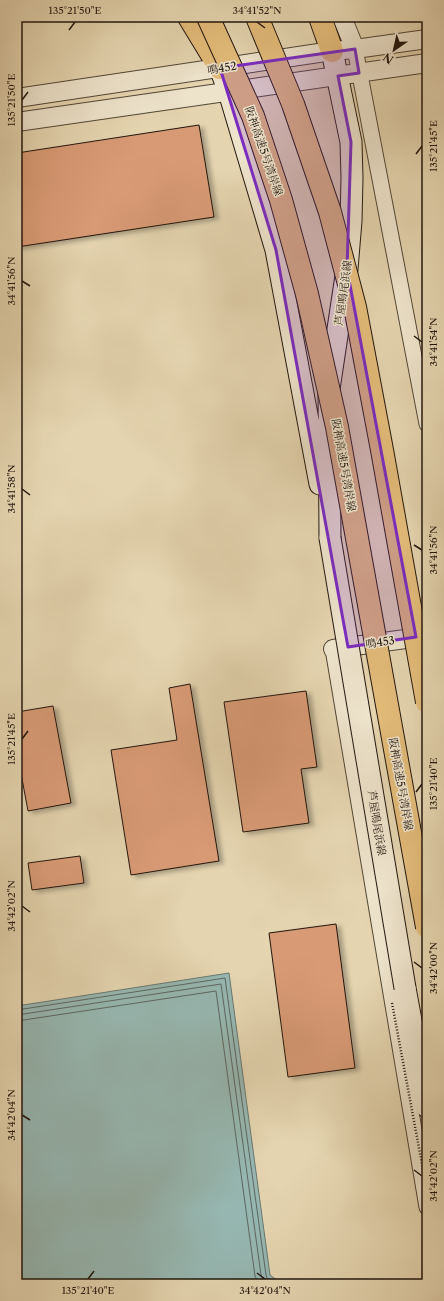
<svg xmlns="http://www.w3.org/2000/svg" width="444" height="1301" viewBox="0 0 444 1301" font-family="'Libre Caslon Text','Noto Serif JP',serif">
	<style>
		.water { fill: #96b7b1; stroke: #687770 }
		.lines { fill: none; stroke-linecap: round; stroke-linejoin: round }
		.shore { stroke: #5c6660; stroke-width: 1 }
		.building { fill: #d89a74; stroke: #22160e; filter: url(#shadow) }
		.minor-casing { stroke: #524636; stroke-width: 17 }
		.tertiary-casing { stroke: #524636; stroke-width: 20 }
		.secondary-casing { stroke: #22160e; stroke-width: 23 }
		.motorway-casing { stroke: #22160e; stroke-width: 24 }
		.minor { stroke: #ede3cb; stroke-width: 15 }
		.tertiary { stroke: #ede3cb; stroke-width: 18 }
		.secondary { stroke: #ede3cb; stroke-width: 21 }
		.motorway { stroke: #e2ba78; stroke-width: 22 }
		.secondary-bridge-casing { stroke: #22160e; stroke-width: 23; stroke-linecap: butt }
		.motorway-bridge-casing { stroke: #22160e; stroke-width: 24; stroke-linecap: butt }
		.path-bridge { stroke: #22160e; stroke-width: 2.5; stroke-dasharray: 1 2; stroke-linecap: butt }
		.secondary-bridge { stroke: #ede3cb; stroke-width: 21 }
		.motorway-bridge { stroke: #e2ba78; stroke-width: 22 }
		.marked { fill: #7b2cbf; fill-opacity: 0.2; stroke: #7b2cbf; stroke-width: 3; stroke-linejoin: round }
		.ticks { fill: none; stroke: #22160e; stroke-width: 1.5 }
		.labels { text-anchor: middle; stroke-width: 3; stroke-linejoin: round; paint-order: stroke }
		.street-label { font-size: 11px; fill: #22160e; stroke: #ede3cb }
		.neatline { fill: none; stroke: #22160e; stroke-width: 1.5 }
		.ticks-label { font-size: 10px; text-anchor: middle; fill: #22160e }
	</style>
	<defs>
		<filter id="shadow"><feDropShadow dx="4.5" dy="2.5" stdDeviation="2" flood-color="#0004"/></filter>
	</defs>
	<rect width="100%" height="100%" fill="#e4d4af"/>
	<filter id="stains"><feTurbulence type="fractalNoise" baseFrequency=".005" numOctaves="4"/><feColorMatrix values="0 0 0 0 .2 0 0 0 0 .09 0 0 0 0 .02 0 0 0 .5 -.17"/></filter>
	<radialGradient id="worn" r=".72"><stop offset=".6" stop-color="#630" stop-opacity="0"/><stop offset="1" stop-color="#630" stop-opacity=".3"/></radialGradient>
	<!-- water -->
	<path class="water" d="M229 973 270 1275 282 1284H17V1006Z"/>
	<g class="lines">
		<!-- shore -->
		<path class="shore" d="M17 1010 225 978 266 1275 267 1278 275 1284
			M17 1015 221 984 261 1275 263 1280 267 1284
			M17 1021 216 991 255 1276 259 1284"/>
	</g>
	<!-- building -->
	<path class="building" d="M199 125 214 217 17 247V153Z
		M190 684 219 861 131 875 111 750 177 740 169 688Z
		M306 691 317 767 301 769 309 823 243 832 224 702Z
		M53 706 71 803 28 811 17 752V712Z
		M80 856 84 883 32 890 28 863Z
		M336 924 355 1068 288 1077 269 933Z"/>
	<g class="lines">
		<!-- minor casing -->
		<g class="minor-casing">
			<path id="minor" d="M355 49 427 424
				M333 649 427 1207"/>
		</g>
		<!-- tertiary casing -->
		<g class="tertiary-casing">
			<path id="tertiary" d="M342 17 355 49
				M17 98 332 51 355 49 427 39
				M17 122 427 63
				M333 649 427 636"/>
		</g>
		<!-- secondary casing -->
		<g class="secondary-casing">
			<path id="secondary" d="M220 68 229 92 276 250 320 484
				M330 538 329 389 347 269 351 221 352 178 351 142 332 51
				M405 988 427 1107"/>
		</g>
		<!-- motorway casing -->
		<g class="motorway-casing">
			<path id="motorway" d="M189 17 220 68
				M320 17 332 51"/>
		</g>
		<!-- minor -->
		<use href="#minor" class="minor"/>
		<!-- tertiary -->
		<use href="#tertiary" class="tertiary"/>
		<!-- secondary -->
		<use href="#secondary" class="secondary"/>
		<!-- motorway -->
		<use href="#motorway" class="motorway"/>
		<!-- secondary-bridge casing -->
		<g class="secondary-bridge-casing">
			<path id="secondary-bridge" d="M330 538 405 988"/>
		</g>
		<!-- motorway-bridge casing -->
		<g class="motorway-bridge-casing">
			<path id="motorway-bridge" d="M208 17 253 116 281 200 307 294 337 427 427 927
				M257 17 293 104 330 212 355 307 382 450 427 702"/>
		</g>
		<!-- path-bridge -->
		<path class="path-bridge" d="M392 1003 427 1191"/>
		<!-- secondary-bridge -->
		<use href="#secondary-bridge" class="secondary-bridge"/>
		<!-- motorway-bridge -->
		<use href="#motorway-bridge" class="motorway-bridge"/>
	</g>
	<!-- marked area -->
	<path class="marked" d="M355 49 359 73 338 76 351 142 347 269 416 637 348 647 276 250 220 68Z"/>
	<!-- ticks -->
	<path class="ticks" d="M257 22 265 28M69 30 75 22M22 100 28 92M416 154 422 146M22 281 30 286M414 336 422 342M22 489 30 495M414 545 422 550M22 739 28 731M416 792 422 784M22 906 30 912M414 962 422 968M22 1115 30 1120M414 1170 422 1176M257 1273 265 1279M88 1279 94 1271"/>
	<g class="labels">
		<!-- street labels -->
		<g class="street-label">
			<text transform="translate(222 68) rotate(-9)" y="4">鳴452</text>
			<text transform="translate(264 151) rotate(71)" y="4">阪神高速5号湾岸線</text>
			<text transform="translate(343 293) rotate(-82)" y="4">芦屋鳴尾浜線</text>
			<text transform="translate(344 465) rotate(80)" y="4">阪神高速5号湾岸線</text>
			<text transform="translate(380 642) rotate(-8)" y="4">鳴453</text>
			<text transform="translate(401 784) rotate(80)" y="4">阪神高速5号湾岸線</text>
			<text transform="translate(377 823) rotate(81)" y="4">芦屋鳴尾浜線</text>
		</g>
	</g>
	<!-- margin -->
	<rect width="444" height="1301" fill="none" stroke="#e4d4af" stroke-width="44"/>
	<!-- north arrow -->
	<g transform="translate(394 50) rotate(214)" stroke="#ede3cb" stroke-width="3" paint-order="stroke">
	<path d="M0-3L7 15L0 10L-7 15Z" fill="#22160e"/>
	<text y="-6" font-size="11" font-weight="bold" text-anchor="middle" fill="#22160e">N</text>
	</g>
	<rect x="22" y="22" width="400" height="1257" class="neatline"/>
	<g class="ticks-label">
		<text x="75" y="14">135°21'50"E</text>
		<text x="257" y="14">34°41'52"N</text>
		<text transform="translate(11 100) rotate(-90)" y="4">135°21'50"E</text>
		<text transform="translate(433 146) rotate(-90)" y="4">135°21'45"E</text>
		<text transform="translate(11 281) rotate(-90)" y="4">34°41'56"N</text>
		<text transform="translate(433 342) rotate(-90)" y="4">34°41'54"N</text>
		<text transform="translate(11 489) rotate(-90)" y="4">34°41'58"N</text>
		<text transform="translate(433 550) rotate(-90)" y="4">34°41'56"N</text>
		<text transform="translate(11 739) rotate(-90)" y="4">135°21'45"E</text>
		<text transform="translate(433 784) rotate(-90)" y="4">135°21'40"E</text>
		<text transform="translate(11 906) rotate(-90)" y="4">34°42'02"N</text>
		<text transform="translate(433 968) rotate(-90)" y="4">34°42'00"N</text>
		<text transform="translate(11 1115) rotate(-90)" y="4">34°42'04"N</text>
		<text transform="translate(433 1176) rotate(-90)" y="4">34°42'02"N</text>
		<text x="88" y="1294">135°21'40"E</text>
		<text x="265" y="1294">34°42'04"N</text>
	</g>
	<rect width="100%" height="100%" filter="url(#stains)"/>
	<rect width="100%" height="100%" fill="url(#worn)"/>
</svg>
